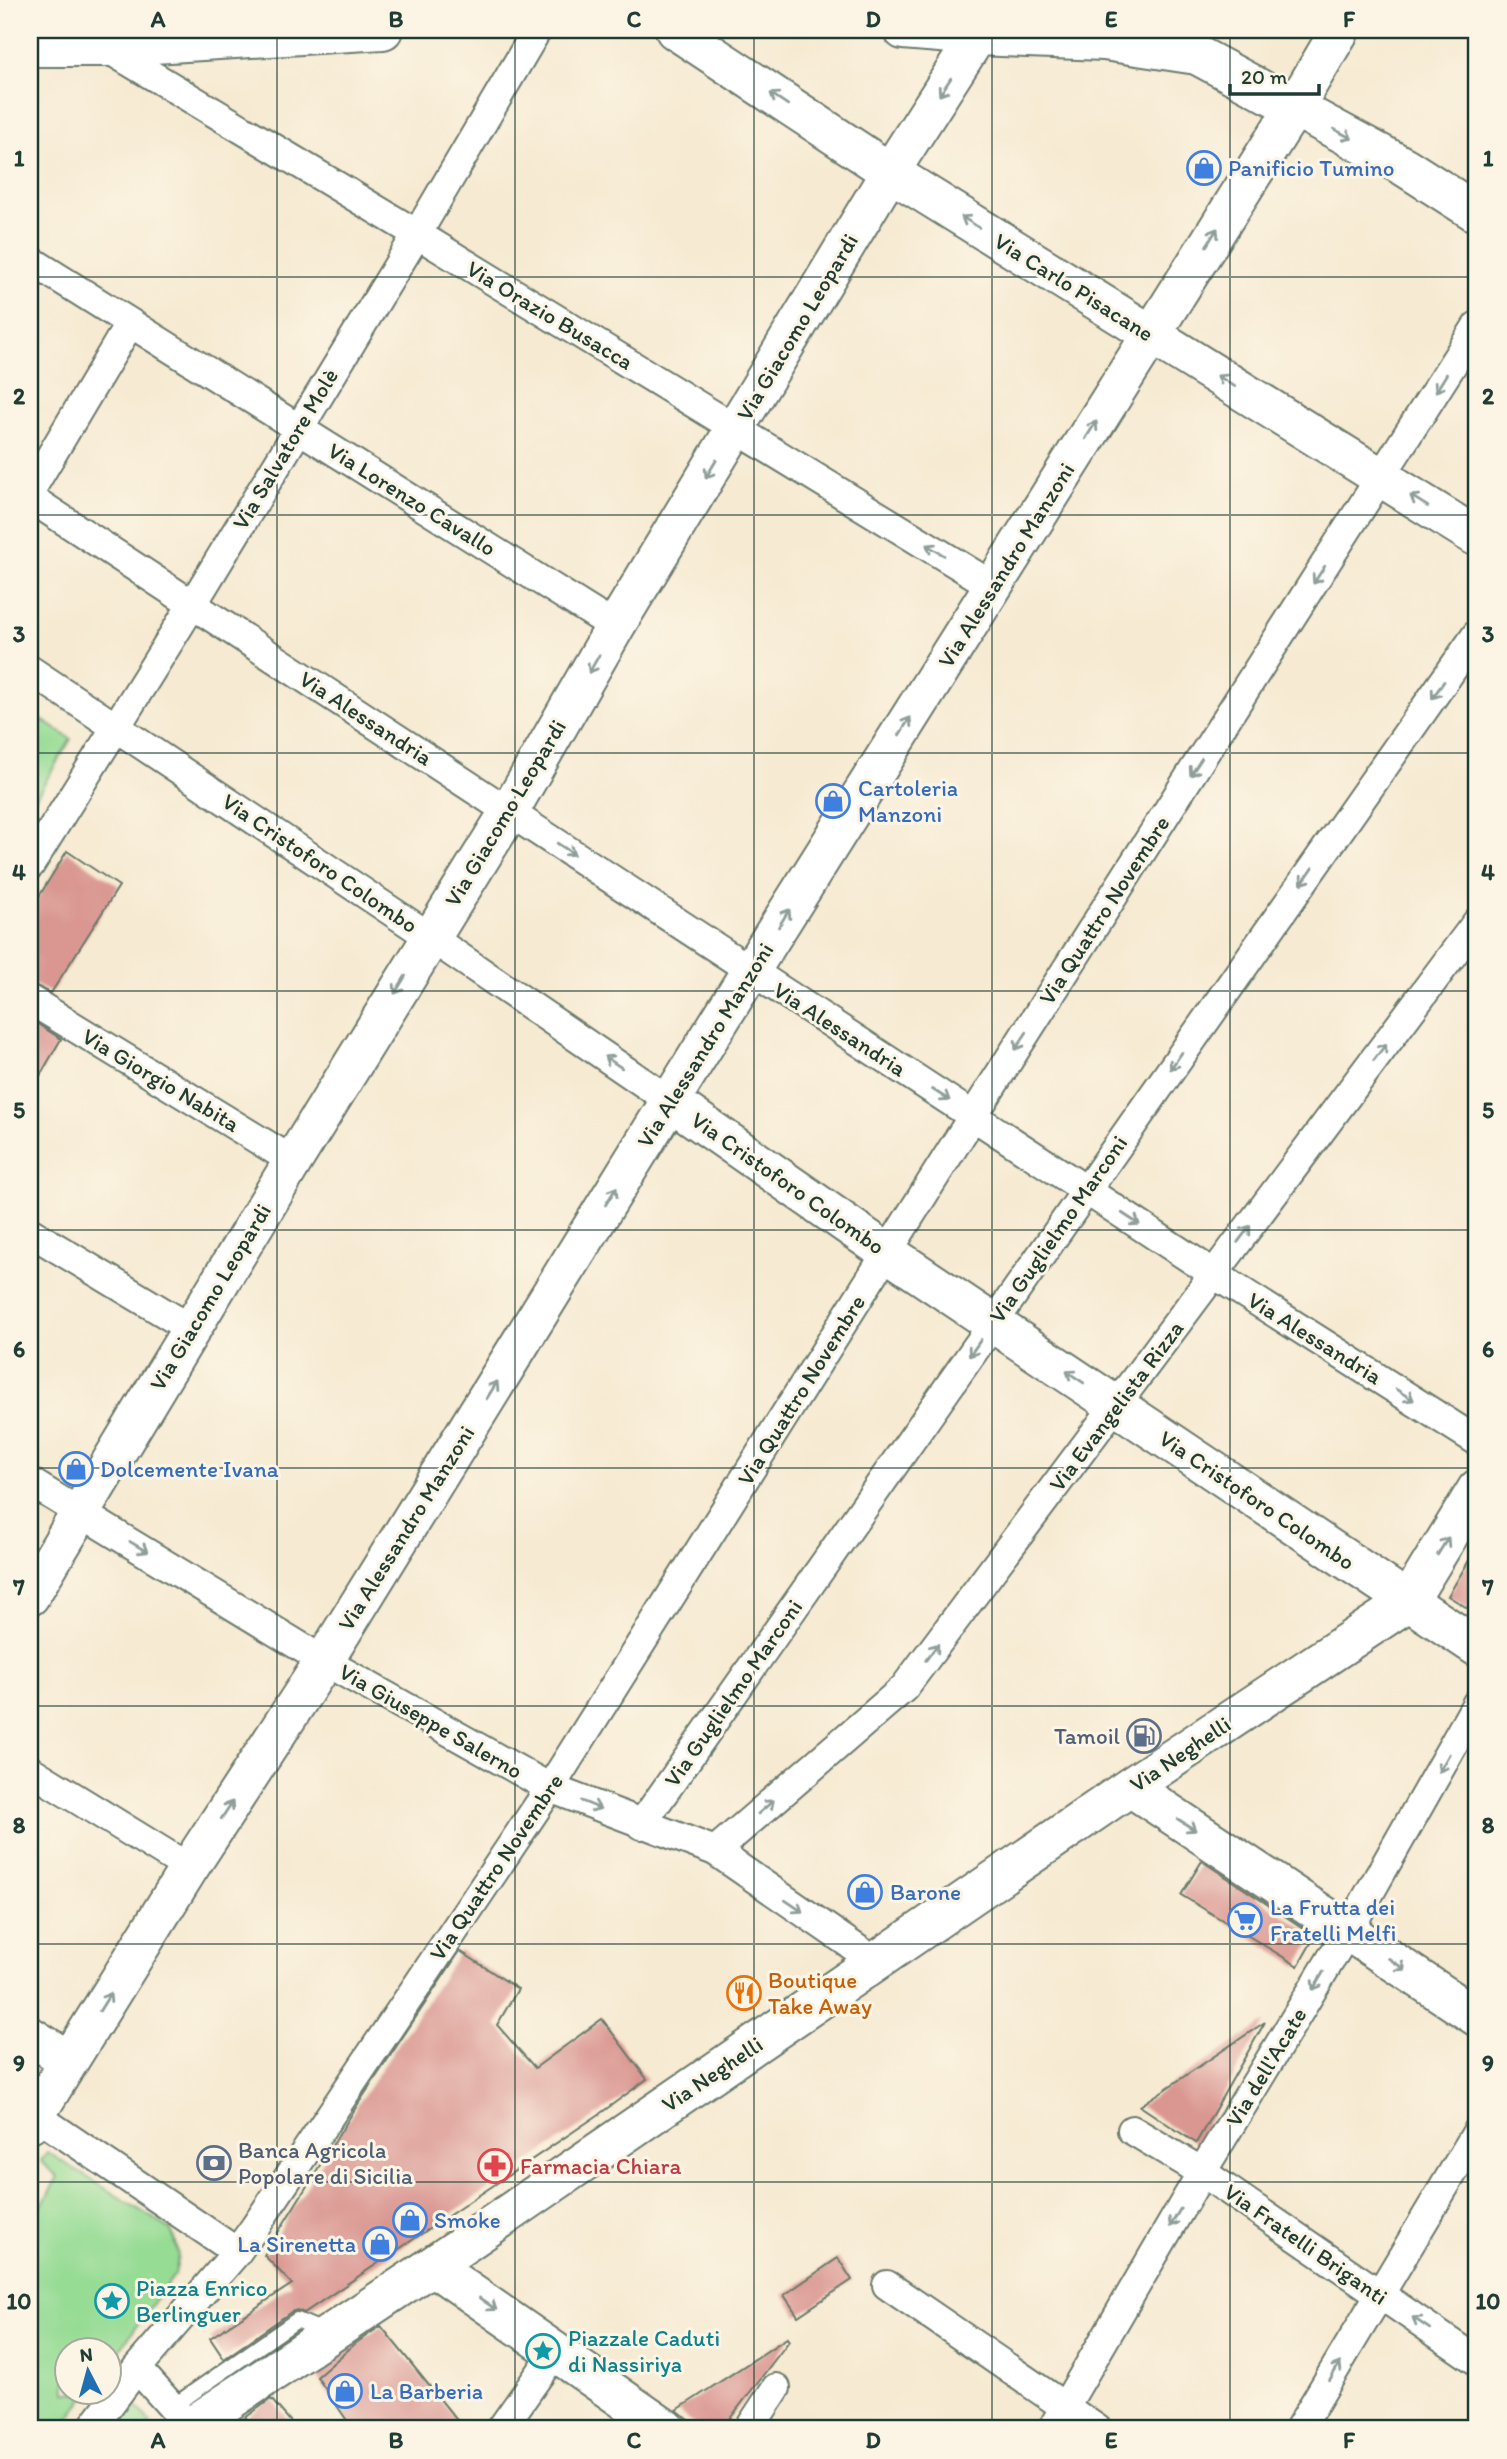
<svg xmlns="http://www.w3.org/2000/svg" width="1507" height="2459" viewBox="0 0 1507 2459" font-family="Itim,sans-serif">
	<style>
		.green { fill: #97dc95; stroke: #5b8c64; stroke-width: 2 }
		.building { fill: #da9792 }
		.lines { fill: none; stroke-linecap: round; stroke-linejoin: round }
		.lane-casing { stroke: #6a7a6b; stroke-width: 18 }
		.street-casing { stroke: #6a7a6b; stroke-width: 32 }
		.secondary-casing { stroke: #6a7a6b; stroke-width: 42 }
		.lane { stroke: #fff; stroke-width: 14 }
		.street { stroke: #fff; stroke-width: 28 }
		.secondary { stroke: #fff; stroke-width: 38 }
		.oneway { stroke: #8f9e9a }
		.grid { fill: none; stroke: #1f3d34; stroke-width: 2; stroke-opacity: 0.55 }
		.labels { text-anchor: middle; stroke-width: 6; stroke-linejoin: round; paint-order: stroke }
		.shop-label { font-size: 23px; fill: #366cbe; stroke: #fcf5e5; text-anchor: start }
		.street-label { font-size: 23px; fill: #1f3d34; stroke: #fcf5e5 }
		.service-label { font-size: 23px; fill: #4e5e75; stroke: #fcf5e5; text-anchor: end }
		.food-label { font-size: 23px; fill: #c56008; stroke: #fcf5e5; text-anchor: start }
		.health-label { font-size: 23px; fill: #be3a42; stroke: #fcf5e5; text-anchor: start }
		.culture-label { font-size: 23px; fill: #0d838f; stroke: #fcf5e5; text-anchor: start }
		.neatline { fill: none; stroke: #1f3d34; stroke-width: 2.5 }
		.grid-label { font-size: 23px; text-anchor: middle; font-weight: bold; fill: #1f3d34 }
	</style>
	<rect width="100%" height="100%" fill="#fcf5e5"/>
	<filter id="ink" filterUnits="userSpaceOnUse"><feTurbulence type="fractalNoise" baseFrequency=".0143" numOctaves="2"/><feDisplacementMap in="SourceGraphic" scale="14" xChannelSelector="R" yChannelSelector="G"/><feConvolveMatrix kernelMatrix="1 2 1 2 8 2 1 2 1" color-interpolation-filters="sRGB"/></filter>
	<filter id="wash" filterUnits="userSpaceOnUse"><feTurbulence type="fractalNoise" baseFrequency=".00686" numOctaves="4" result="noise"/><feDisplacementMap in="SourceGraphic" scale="28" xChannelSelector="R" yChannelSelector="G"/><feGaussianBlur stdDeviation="1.57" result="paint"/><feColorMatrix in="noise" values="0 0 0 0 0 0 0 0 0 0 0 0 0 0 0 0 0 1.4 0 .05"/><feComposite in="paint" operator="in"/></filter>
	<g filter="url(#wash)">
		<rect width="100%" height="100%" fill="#f6ead2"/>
		<!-- green -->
		<path class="green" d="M30 712 71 739 30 807Z
			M47 2152 170 2229C178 2244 180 2257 175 2274L109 2364 108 2350H66V2392L88 2393 61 2429H30V2226L58 2177 41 2161Z
			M131 2399 151 2423 142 2429H109Z"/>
		<g id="blocks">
			<!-- building -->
			<path class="building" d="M67 851 119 886 51 993 30 983V911Z
				M30 1019 61 1039 30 1093Z
				M1477 1547V1614L1448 1596Z
				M1202 1861 1315 1936 1298 1966 1181 1895Z
				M460 1951 518 1989 497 2025 535 2068 602 2019 647 2079 598 2115 304 2313 297 2310 291 2312 224 2359 210 2338 292 2284 264 2255 358 2104Z
				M1265 2022 1196 2143 1140 2106 1164 2090Z
				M838 2258 852 2280 798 2316 784 2295Z
				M381 2326 464 2429H353L317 2377 356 2343Z
				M787 2338 789 2341 722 2429H700L677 2410Z
				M271 2399 297 2429H230L268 2401Z"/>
		</g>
	</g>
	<g filter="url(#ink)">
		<use href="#blocks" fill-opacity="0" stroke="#6a7a6b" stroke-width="2"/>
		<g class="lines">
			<!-- lane casing -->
			<g class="lane-casing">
				<path id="lane" d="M172 2407 297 2320 325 2332"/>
			</g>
			<!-- street casing -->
			<g class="street-casing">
				<path id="street" d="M105 47 417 234 993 586
					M30 260 615 627
					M30 491 130 323
					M30 498 1214 1274 1477 1441
					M30 670 430 937 670 1101
					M30 865 192 605 417 234 537 30
					M30 1000 293 1161
					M30 1232 191 1329
					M30 1482 324 1661 550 1788 715 1851 876 1962
					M30 1770 189 1868
					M641 1825 1477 634
					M715 1851 904 1688 1477 922
					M35 2115 237 2252
					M1132 2130 1202 2172 1477 2361
					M887 2285 1097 2429
					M137 2368 190 2427
					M91 2429 137 2368 237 2252 255 2227 550 1788 973 1116 1477 326
					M501 2429 556 2351
					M749 2429 776 2388
					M1052 2429 1202 2172 1348 1931 1477 1703
					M1299 2429 1477 2132"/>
			</g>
			<!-- secondary casing -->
			<g class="secondary-casing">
				<path id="secondary" d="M675 30 890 172 1477 537
					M903 30 977 36 1104 41 1197 55 1405 167 1477 213
					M30 47H105L383 30
					M670 1101 888 1253 1477 1647
					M30 1596 293 1161 509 812 615 627 890 172 981 30
					M1130 1787 1477 2017
					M30 2036 68 2060
					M30 2124 189 1868 324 1661 751 970 1294 108 1340 30
					M432 2266 666 2429
					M187 2429 432 2266 1130 1787 1408 1602 1477 1489"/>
			</g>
			<!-- lane -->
			<use href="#lane" class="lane"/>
			<!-- street -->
			<use href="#street" class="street"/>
			<!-- secondary -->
			<use href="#secondary" class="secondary"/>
		</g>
		<!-- one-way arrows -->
		<defs><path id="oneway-shaft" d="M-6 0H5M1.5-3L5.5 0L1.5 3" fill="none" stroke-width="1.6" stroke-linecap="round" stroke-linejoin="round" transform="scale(1.75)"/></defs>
		<g class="oneway">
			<use href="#oneway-shaft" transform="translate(945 87) rotate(123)"/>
			<use href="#oneway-shaft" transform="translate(779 99) rotate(-146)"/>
			<use href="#oneway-shaft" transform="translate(1343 134) rotate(28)"/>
			<use href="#oneway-shaft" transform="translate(970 222) rotate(-148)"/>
			<use href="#oneway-shaft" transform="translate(1212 237) rotate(-58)"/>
			<use href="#oneway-shaft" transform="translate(1226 381) rotate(-148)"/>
			<use href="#oneway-shaft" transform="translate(1441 383) rotate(122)"/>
			<use href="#oneway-shaft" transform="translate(1091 430) rotate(-58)"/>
			<use href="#oneway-shaft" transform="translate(711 469) rotate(121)"/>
			<use href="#oneway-shaft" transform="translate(1419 501) rotate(-148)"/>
			<use href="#oneway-shaft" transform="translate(935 550) rotate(-149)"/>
			<use href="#oneway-shaft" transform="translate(1319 575) rotate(123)"/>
			<use href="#oneway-shaft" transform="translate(594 664) rotate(120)"/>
			<use href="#oneway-shaft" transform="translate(1438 690) rotate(125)"/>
			<use href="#oneway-shaft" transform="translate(905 726) rotate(-58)"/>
			<use href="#oneway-shaft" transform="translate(1196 767) rotate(123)"/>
			<use href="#oneway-shaft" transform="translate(566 849) rotate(33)"/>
			<use href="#oneway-shaft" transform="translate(1307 876) rotate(125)"/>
			<use href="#oneway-shaft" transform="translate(784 918) rotate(-58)"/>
			<use href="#oneway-shaft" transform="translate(400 985) rotate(122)"/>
			<use href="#oneway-shaft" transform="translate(1021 1041) rotate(123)"/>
			<use href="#oneway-shaft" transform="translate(1380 1052) rotate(-53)"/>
			<use href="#oneway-shaft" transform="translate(1176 1061) rotate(125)"/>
			<use href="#oneway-shaft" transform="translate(613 1062) rotate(-146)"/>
			<use href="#oneway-shaft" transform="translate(941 1095) rotate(33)"/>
			<use href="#oneway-shaft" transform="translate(611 1196) rotate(-58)"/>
			<use href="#oneway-shaft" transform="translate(1131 1219) rotate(33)"/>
			<use href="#oneway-shaft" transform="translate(1244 1234) rotate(-53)"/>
			<use href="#oneway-shaft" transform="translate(975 1348) rotate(125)"/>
			<use href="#oneway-shaft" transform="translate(1075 1377) rotate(-146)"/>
			<use href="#oneway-shaft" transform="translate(492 1390) rotate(-58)"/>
			<use href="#oneway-shaft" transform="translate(1405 1395) rotate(32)"/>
			<use href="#oneway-shaft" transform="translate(1443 1546) rotate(-58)"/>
			<use href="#oneway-shaft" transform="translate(139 1547) rotate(31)"/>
			<use href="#oneway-shaft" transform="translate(932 1652) rotate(-53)"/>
			<use href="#oneway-shaft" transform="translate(1444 1763) rotate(120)"/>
			<use href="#oneway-shaft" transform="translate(591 1805) rotate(22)"/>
			<use href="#oneway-shaft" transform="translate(766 1807) rotate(-41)"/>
			<use href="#oneway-shaft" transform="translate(227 1810) rotate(-57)"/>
			<use href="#oneway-shaft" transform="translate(1187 1825) rotate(33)"/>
			<use href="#oneway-shaft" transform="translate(794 1906) rotate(34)"/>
			<use href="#oneway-shaft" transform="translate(1397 1964) rotate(34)"/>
			<use href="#oneway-shaft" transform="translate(1318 1981) rotate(121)"/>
			<use href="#oneway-shaft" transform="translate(105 2002) rotate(-58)"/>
			<use href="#oneway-shaft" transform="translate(1175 2218) rotate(120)"/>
			<use href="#oneway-shaft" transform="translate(488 2304) rotate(35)"/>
			<use href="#oneway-shaft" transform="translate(1421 2323) rotate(-146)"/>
			<use href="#oneway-shaft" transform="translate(1335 2371) rotate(-59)"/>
		</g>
	</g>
	<!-- grid -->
	<path class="grid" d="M277 30V2429M515 30V2429M754 30V2429M992 30V2429M1230 30V2429M30 277H1477M30 515H1477M30 753H1477M30 991H1477M30 1230H1477M30 1468H1477M30 1706H1477M30 1944H1477M30 2182H1477"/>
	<!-- icons -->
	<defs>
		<g id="shop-ring" transform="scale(1.75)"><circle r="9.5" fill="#fcf5e5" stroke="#3f7fe0" stroke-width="1.5"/><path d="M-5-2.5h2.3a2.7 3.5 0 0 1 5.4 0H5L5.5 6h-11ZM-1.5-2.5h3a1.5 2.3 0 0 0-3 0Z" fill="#3f7fe0"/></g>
		<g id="fuel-ring" transform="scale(1.75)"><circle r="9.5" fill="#fcf5e5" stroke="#5c6f8a" stroke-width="1.5"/><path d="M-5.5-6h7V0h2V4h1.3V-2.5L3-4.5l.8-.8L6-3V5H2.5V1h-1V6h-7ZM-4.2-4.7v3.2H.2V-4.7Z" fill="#5c6f8a"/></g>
		<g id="supermarket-ring" transform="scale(1.75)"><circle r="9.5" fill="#fcf5e5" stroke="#3f7fe0" stroke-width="1.5"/><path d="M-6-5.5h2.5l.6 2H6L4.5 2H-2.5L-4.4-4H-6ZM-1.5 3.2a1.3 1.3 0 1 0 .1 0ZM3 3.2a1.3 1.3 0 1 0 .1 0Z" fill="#3f7fe0"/></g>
		<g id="restaurant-ring" transform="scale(1.75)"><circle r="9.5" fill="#fcf5e5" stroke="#e8710a" stroke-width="1.5"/><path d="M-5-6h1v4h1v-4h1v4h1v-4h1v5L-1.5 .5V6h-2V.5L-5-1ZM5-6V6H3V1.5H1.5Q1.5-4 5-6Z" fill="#e8710a"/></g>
		<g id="bank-ring" transform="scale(1.75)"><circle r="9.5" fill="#fcf5e5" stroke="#5c6f8a" stroke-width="1.5"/><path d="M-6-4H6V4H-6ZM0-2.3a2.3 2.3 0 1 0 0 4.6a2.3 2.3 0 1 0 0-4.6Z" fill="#5c6f8a"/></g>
		<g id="pharmacy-ring" transform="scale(1.75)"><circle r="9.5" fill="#fcf5e5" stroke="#e0444e" stroke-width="1.5"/><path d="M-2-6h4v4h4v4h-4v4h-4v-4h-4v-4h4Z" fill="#e0444e"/></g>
		<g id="sight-ring" transform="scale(1.75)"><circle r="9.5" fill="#fcf5e5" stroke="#0f9aa8" stroke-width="1.5"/><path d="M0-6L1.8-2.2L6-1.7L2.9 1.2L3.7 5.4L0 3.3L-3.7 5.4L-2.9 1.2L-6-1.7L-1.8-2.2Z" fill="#0f9aa8"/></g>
	</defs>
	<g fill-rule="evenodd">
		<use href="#shop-ring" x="1204" y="168"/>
		<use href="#shop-ring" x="833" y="801"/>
		<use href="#shop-ring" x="76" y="1469"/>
		<use href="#fuel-ring" x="1144" y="1736"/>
		<use href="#shop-ring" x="865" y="1892"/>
		<use href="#supermarket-ring" x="1245" y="1920"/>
		<use href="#restaurant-ring" x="744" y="1993"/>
		<use href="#bank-ring" x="214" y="2163"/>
		<use href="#pharmacy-ring" x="495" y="2166"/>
		<use href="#shop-ring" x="410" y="2220"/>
		<use href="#shop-ring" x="380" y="2244"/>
		<use href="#sight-ring" x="112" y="2301"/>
		<use href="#sight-ring" x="543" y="2351"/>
		<use href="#shop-ring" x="345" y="2391"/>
	</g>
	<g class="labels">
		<!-- shop labels -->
		<g class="shop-label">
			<text x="1228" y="176">Panificio Tumino</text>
			<text x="858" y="796">Cartoleria<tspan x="858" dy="26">Manzoni</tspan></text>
			<text x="100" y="1477">Dolcemente Ivana</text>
			<text x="890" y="1900">Barone</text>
			<text x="1270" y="1915">La Frutta dei<tspan x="1270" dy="26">Fratelli Melfi</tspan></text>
			<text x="434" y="2228">Smoke</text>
			<text x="356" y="2252" text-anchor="end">La Sirenetta</text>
			<text x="370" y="2399">La Barberia</text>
		</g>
		<!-- street labels -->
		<g class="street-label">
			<text transform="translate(1074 287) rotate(32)" y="8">Via Carlo Pisacane</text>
			<text transform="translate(550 315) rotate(31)" y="8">Via Orazio Busacca</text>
			<text transform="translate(797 327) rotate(-59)" y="8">Via Giacomo Leopardi</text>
			<text transform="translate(285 449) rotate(-59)" y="8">Via Salvatore Molè</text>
			<text transform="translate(412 499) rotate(32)" y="8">Via Lorenzo Cavallo</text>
			<text transform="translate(1006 565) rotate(-58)" y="8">Via Alessandro Manzoni</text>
			<text transform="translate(366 718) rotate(33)" y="8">Via Alessandria</text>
			<text transform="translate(505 813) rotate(-59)" y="8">Via Giacomo Leopardi</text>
			<text transform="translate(320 863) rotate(34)" y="8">Via Cristoforo Colombo</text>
			<text transform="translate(1104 910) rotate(-57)" y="8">Via Quattro Novembre</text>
			<text transform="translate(840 1029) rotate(33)" y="8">Via Alessandria</text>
			<text transform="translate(705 1045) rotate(-58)" y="8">Via Alessandro Manzoni</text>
			<text transform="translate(161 1080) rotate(31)" y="8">Via Giorgio Nabita</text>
			<text transform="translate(788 1183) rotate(35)" y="8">Via Cristoforo Colombo</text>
			<text transform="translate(1058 1229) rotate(-55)" y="8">Via Guglielmo Marconi</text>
			<text transform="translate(210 1297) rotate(-59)" y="8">Via Giacomo Leopardi</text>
			<text transform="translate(1315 1338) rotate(32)" y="8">Via Alessandria</text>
			<text transform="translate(801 1390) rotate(-58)" y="8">Via Quattro Novembre</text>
			<text transform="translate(1116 1406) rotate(-53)" y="8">Via Evangelista Rizza</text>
			<text transform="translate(1257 1500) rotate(34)" y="8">Via Cristoforo Colombo</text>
			<text transform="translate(406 1528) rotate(-58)" y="8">Via Alessandro Manzoni</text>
			<text transform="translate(733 1693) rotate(-55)" y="8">Via Guglielmo Marconi</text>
			<text transform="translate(431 1721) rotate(30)" y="8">Via Giuseppe Salerno</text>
			<text transform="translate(1180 1754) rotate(-34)" y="8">Via Neghelli</text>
			<text transform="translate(496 1867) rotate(-56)" y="8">Via Quattro Novembre</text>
			<text transform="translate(1266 2067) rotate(-59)" y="8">Via dell'Acate</text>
			<text transform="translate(712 2074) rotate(-34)" y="8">Via Neghelli</text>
			<text transform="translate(1306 2244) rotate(35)" y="8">Via Fratelli Briganti</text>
		</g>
		<!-- service labels -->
		<g class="service-label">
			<text x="1120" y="1744">Tamoil</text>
			<text x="238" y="2158" text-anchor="start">Banca Agricola<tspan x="238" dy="26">Popolare di Sicilia</tspan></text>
		</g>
		<!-- food labels -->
		<g class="food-label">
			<text x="768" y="1988">Boutique<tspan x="768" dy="26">Take Away</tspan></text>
		</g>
		<!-- health labels -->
		<g class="health-label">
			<text x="520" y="2174">Farmacia Chiara</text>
		</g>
		<!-- culture labels -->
		<g class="culture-label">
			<text x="136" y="2296">Piazza Enrico<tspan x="136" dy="26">Berlinguer</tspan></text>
			<text x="568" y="2346">Piazzale Caduti<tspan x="568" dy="26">di Nassiriya</tspan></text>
		</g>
	</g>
	<!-- margin -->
	<rect width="1507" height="2459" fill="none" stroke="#fcf5e5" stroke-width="77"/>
	<!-- north arrow -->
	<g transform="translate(88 2371) rotate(354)"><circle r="33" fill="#fcf5e5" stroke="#a4ab9e" stroke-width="2"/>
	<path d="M0-5L12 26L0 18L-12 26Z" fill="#1f6fb2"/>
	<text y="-10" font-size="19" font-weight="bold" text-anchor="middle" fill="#1f3d34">N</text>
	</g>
	<!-- scale -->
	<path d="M1230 84v10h89v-10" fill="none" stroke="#1f3d34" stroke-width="3.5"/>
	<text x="1241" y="84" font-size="21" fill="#1f3d34" stroke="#fcf5e5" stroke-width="5" paint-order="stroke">20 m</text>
	<rect x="38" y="38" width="1430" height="2382" class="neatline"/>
	<g class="grid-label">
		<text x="158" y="27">A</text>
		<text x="396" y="27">B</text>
		<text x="634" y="27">C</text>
		<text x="873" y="27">D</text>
		<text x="1111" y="27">E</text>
		<text x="1349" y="27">F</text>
		<text x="19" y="166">1</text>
		<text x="1488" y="166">1</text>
		<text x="19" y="404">2</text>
		<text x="1488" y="404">2</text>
		<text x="19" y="642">3</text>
		<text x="1488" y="642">3</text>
		<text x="19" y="880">4</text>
		<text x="1488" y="880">4</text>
		<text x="19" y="1118">5</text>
		<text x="1488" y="1118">5</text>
		<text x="19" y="1357">6</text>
		<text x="1488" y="1357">6</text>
		<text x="19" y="1595">7</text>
		<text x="1488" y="1595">7</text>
		<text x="19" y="1833">8</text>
		<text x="1488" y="1833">8</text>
		<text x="19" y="2071">9</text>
		<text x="1488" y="2071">9</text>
		<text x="19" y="2309">10</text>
		<text x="1488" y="2309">10</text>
		<text x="158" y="2448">A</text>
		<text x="396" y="2448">B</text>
		<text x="634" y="2448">C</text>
		<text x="873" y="2448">D</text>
		<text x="1111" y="2448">E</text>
		<text x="1349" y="2448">F</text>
	</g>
</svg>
